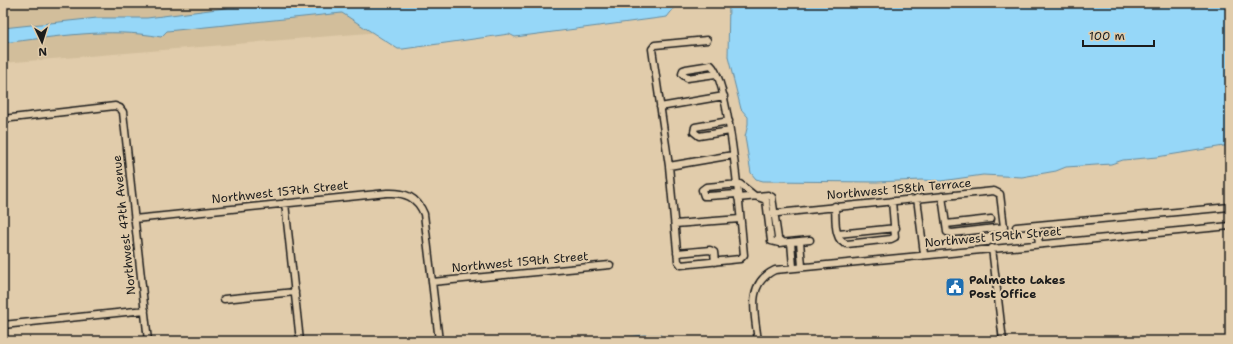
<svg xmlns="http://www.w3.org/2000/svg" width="1233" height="344" viewBox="0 0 1233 344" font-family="'Shantell Sans',sans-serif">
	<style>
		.built { fill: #d2be9b }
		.water { fill: #96d7f8; stroke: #658ca0 }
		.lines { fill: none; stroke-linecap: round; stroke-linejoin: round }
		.minor-casing { stroke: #1c1c1c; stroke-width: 9 }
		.minor { stroke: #e1ccab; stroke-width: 6 }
		.labels { text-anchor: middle; stroke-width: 4; stroke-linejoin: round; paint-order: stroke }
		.street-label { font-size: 12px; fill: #1c1c1c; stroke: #e1ccab }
		.poi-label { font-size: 12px; font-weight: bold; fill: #1c1c1c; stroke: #e1ccab; text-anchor: start }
	</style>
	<rect width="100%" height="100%" fill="#e1ccab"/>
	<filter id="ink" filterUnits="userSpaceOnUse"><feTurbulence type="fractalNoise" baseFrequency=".025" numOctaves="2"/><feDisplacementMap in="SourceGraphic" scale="8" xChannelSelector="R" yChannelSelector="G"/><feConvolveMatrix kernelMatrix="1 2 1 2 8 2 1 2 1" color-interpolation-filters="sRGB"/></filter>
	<g filter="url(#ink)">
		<!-- built -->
		<path class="built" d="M3 3H736L3 63Z"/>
		<!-- water -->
		<path class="water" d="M264 3H678L667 17 515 37 509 34 403 49H398L342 13 167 31 161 37C109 27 55 37 3 43V28L97 18H147Z
			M729 3H1230V145L1157 157 1123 160 1111 164 1066 167 1056 171 1022 177 983 175 941 181 921 180 877 182 763 181 756 179 751 173 745 137 748 124V117L741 109 728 57Z
			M644 335H661L662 341H596Z"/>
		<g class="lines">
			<!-- minor casing -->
			<g class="minor-casing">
				<path id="minor" d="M707 40 655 45 652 49 669 166 678 261 681 265 740 259 744 255C741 224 730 81 711 65L686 69 683 70 682 74 687 78 716 74
					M660 107 724 96
					M3 119 115 106 120 108 123 112 148 341
					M729 121 695 127 694 132 699 136 730 131
					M669 166 733 155
					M737 194 708 196H704L702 190 706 187 740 184 755 196 766 200 771 241 779 243 810 240
					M738 198 768 195 772 197 778 238 783 242
					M917 198 924 254
					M285 203 300 341
					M835 206C836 217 833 242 847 244L891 239 895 237 892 201
					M768 214 994 191 1000 194 1004 227 952 233 947 232 942 196
					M134 219 387 193C405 192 417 197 424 214L439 341
					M675 224 740 219
					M946 224 991 219
					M1037 226 1039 244
					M1016 227 1230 207
					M838 234 896 228
					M800 241 802 266
					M791 242 793 267
					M992 248 1003 341
					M677 253 710 250 714 252 715 262
					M432 282 610 265
					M224 299 295 292
					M3 325 145 310
					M3 329 4 341
					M758 341C755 314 745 284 775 270L1230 226"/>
			</g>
			<!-- minor -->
			<use href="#minor" class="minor"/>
		</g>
	</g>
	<!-- icons -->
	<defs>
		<g id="civic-square" transform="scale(1)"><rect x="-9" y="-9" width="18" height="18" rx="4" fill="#1f6fb2" stroke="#e1ccab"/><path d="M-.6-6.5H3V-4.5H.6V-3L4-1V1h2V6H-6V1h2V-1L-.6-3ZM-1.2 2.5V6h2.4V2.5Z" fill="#fff"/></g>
	</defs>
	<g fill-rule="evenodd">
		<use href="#civic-square" x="955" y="287"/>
	</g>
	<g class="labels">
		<!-- street labels -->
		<g class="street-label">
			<text transform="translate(899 189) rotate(-5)" y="4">Northwest 158th Terrace</text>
			<text transform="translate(280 192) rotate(-6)" y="4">Northwest 157th Street</text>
			<text transform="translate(124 225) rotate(-96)" y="4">Northwest 47th Avenue</text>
			<text transform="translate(993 237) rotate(-5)" y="4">Northwest 159th Street</text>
			<text transform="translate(520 262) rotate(-5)" y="4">Northwest 159th Street</text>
		</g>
		<!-- poi labels -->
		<g class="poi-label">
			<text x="969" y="284">Palmetto Lakes<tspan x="969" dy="14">Post Office</tspan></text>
		</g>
	</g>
	<!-- margin -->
	<rect width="1233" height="344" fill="none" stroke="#e1ccab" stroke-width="16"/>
	<rect x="8" y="8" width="1217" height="328" fill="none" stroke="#1c1c1c" stroke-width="1.5" filter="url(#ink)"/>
	<!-- north arrow -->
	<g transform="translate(42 42) rotate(176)" stroke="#e1ccab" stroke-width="3" paint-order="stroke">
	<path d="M0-3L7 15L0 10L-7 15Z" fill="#1c1c1c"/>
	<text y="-6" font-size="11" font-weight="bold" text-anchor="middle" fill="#1c1c1c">N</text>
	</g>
	<!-- scale -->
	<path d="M1083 40v6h71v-6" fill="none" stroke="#1c1c1c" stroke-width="2"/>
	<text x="1089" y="40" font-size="12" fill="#1c1c1c" stroke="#e1ccab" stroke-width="3" paint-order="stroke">100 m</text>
</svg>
